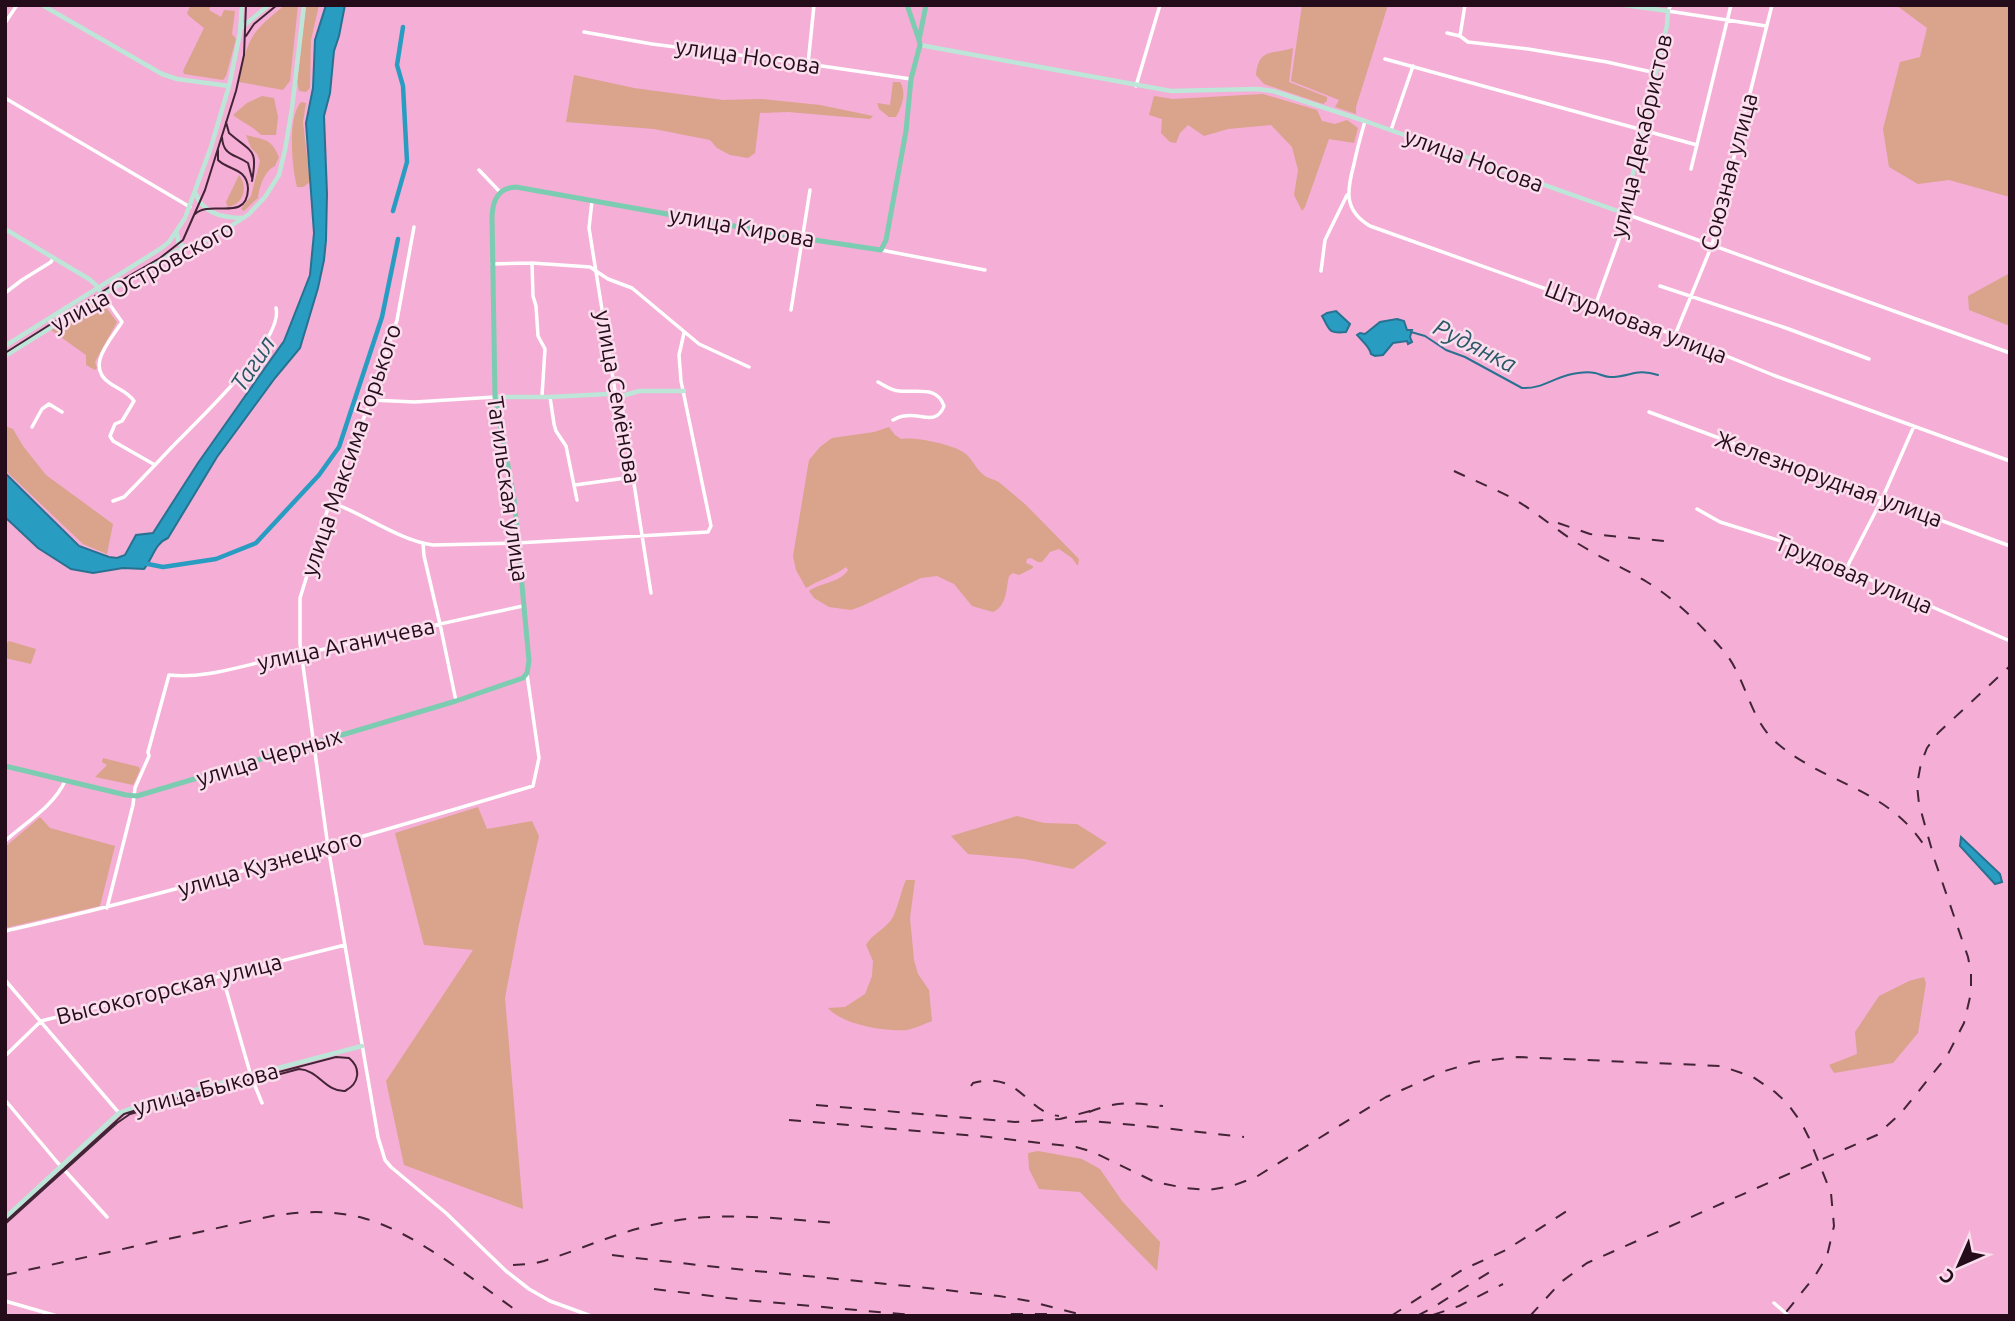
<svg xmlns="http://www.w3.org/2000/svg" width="2015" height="1321" viewBox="0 0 2015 1321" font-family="Ubuntu,sans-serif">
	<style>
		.green { fill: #daa38b }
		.water { fill: #299cc2; stroke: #287190; stroke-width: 2 }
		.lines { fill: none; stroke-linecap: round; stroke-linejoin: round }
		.stream { stroke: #287190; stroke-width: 2 }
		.canal { stroke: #299cc2; stroke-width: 4.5 }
		.street { stroke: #fff; stroke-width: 3.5 }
		.secondary { stroke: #bde6d8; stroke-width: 4.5 }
		.primary { stroke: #7cccb2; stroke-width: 5 }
		.tram { stroke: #422436; stroke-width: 2 }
		.rail { stroke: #422436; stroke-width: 2; stroke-dasharray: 12 12; stroke-linecap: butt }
		.labels { text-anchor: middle; stroke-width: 5; stroke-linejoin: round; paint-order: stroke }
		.street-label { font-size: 23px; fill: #240c1b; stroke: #fbdeed }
		.water-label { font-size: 24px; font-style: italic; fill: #2a5868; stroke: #fbdeed }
	</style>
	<rect width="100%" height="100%" fill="#f5aed5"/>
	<!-- green -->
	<path class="green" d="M191 5H211L209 10 221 17 224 10 235 11 232 34 236 39 226 76 223 80 184 74 183 71 204 28 189 16 187 13Z
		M285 5H298L290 81 283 90 239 82C248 38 249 34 285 5Z
		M306 5H319L311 40 310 88 306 92 299 91 297 81Z
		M1302 5H1388L1356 107V114L1335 107 1339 100 1291 81Z
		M1896 5H2010V197L1949 180 1918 184 1889 167 1883 129 1900 62 1920 57 1927 28Z
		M1293 48 1289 82 1327 97V101L1323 104 1264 84 1256 75C1259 47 1272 55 1293 48Z
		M574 75 634 88 723 100 762 99 820 105 873 116 870 119 788 112 760 113 755 153 748 158 730 155 717 148 710 140 654 129 566 122Z
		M893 82H900C907 93 902 106 896 117H889L879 109 877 103 890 105Z
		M1263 94 1317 110 1322 121 1335 124 1347 120 1358 128 1354 143 1329 139 1305 207 1302 211 1294 195 1298 170 1292 147 1271 125 1228 129 1204 136 1188 125 1180 133 1176 143 1170 142 1161 133 1162 119 1149 115 1154 96 1173 99Z
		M262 96 274 98 278 117 276 135H261C253 126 243 123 233 115L247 103Z
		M301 102 306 103 303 122 310 182 303 187H297C292 167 287 118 301 102Z
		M246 135C265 140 271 138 279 157L275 166C265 170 259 187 258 198L244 211 241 209 251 196 260 161 257 154 251 148Z
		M239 175C249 187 243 205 228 207L226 202Z
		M2010 273V326L1969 310 1968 296Z
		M99 301 102 302 117 322 95 362 97 368 95 370 86 365V355L51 330Z
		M5 426 13 429 23 446 46 475 113 524 107 554 83 544 5 470Z
		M889 427 895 435 901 439C914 436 956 445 966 454 973 460 977 471 985 476 989 479 995 479 1000 483L1026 505 1079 559 1078 565H1077L1072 558 1059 549 1050 552 1042 562H1038L1031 558 1027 559 1026 563 1033 566V568L1019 575 1013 573 1009 576C1006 589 1007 606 993 612L972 606 954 584 937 576 921 578 862 606 851 610 829 607 814 598 809 591C822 582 840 583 848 570L846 567C834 576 819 580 806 588L796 570 793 556 809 460 820 447 832 438 874 432Z
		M9 641 36 649 31 664 5 658V645Z
		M103 758 139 767 140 770 133 785 95 777 107 765 102 762Z
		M478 807 487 829 532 821 539 836 519 924 505 998 523 1209 404 1165 386 1081 473 950 424 945 395 833Z
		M1017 816 1044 823 1077 824 1107 843 1073 869 1024 859 968 854 951 836Z
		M40 817 50 828 115 846 100 906 5 928V847Z
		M906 880H915L910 918 914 960 918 974 929 990 932 1021C924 1024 914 1029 906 1030 885 1032 841 1024 828 1008L845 1007 865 994 872 976 873 961 866 945C873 933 886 929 893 917 898 907 901 891 906 880Z
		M1924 977 1926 983 1918 1033 1893 1063 1834 1073 1829 1065 1857 1054 1855 1032 1879 996 1909 981Z
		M1038 1151 1082 1159 1100 1169 1122 1201 1160 1242 1157 1271 1080 1192 1039 1189 1029 1169 1028 1153Z"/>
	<!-- water -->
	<path class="water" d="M326 5H345L339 36 334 51 330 93 324 116 327 194 326 240 324 260 318 288 300 348 275 378 217 457 168 538C155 543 153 558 144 569L123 568 93 573 71 569 38 548 5 517V473L79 546 109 557 117 558 125 555 136 535 153 533 198 463 284 341 310 275 314 233 306 123 313 88 315 40Z
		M1336 311 1350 324 1346 332C1328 334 1330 330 1322 316L1327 313Z
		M1397 319 1404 321 1407 330H1412L1410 337 1412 342 1408 344 1407 341 1393 343 1383 355 1375 356 1371 354C1370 347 1361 340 1357 335L1360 333 1365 334 1380 322Z
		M1961 837 2000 874 2002 882 1995 884 1960 846Z"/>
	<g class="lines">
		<!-- stream -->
		<path class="stream" d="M1411 332 1425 336 1446 350 1465 357 1522 388C1541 389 1552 379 1568 375 1576 373 1586 371 1595 373 1600 374 1604 377 1610 377 1630 377 1636 368 1658 375"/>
		<!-- canal -->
		<path class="canal" d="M393 211 407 162 403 86 397 65 403 27
			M143 563 163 567 216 559 256 543 319 475 339 447 382 317 398 239"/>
		<!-- street -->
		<path class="street" d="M1671 5 1668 11 1766 26
			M5 23 17 5
			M584 32 652 44 808 64 911 79
			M1447 33 1460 36 1468 42 1528 49 1607 62 1656 73
			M1460 36 1465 5
			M1385 59 1697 145
			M808 64 814 5
			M1136 86 1160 5
			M5 98 190 207
			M1365 121C1361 135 1357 149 1354 164 1347 190 1343 210 1370 226L1675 335 1773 375 2010 461
			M1391 130 1413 66
			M1691 169 1731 5
			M479 170 500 192
			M592 201 589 228 615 391 621 400 651 593
			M414 227 397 320 371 400 329 505 300 598V644L328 847 378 1137 385 1160 391 1167 446 1213 506 1271 529 1289 550 1301 591 1316
			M881 250 985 270
			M532 263 533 296 536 306 538 336 545 349 542 396
			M492 264 532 263 590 267 608 279 632 288 699 344 749 367
			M1321 271 1325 240 1347 195
			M1660 286 1786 328 1869 359
			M5 293 22 280 51 262 53 258
			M103 295 122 322C110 341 84 367 111 384 119 389 129 393 134 401L122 421 115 424 110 436 113 441 155 465
			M1595 306 1625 223 1626 214 2010 353
			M791 310 810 190
			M1675 335 1712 245 1772 5
			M878 382C885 386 892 391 899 391 916 393 937 385 944 406 936 427 920 412 904 416 902 416 895 419 893 420
			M550 397 554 424 556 431 566 446 577 500
			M371 400 415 402 495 397
			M1649 412 2010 546
			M32 427 42 409 49 404 62 412
			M575 485 633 477
			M113 501 124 497C140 481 156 464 172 447 196 422 284 341 276 308
			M329 505H338C368 517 402 541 433 545L517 543 708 532 711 526 681 381 679 355 684 333
			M1697 509 1720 522 1784 542 2010 641
			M423 543 424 556 440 624 456 701
			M1846 569 1882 499 1914 426
			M5 841C25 823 54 806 65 781
			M107 908 133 805 135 788 149 756 148 752 169 675C202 679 238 667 270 660 354 644 438 624 523 606
			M5 931C183 891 358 838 533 786L539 758 527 674
			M222 975 251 1076 262 1103
			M5 980 119 1113
			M5 1056 41 1021 345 945
			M5 1100 57 1162 107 1217
			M5 1301 57 1316
			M1774 1303 1789 1316"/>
		<!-- secondary -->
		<path class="secondary" d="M42 5 162 74 177 79 229 86
			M242 27 269 5
			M920 45 1171 91 1257 89 1273 91 1365 121 1626 214V203L1667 25 1668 11 1624 5
			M196 194C203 214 224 218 243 218
			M5 229 89 279 95 284 103 295
			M177 234 179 244 187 247
			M5 346 160 249 169 242 185 218 211 147 229 86 240 33 242 5
			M5 356 135 275 176 251 202 242 231 226 249 214 265 197 279 175 285 150 292 108 304 5
			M495 397H550L608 394 622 396 639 391H684
			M5 1218 119 1113 145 1103 362 1046"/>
		<!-- primary -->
		<path class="primary" d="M907 5 919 40
			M5 766 126 795 137 796 456 701 523 678 527 673 529 661 514 498 495 397 492 216C493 200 498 188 516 187L801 238 881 250 886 240 906 131 911 79 920 45 919 40 926 5"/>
		<!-- tram -->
		<path class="tram" d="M246 36 254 24 277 5
			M226 122 229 133C252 153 258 148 252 181
			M222 137C223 156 235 154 248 163L252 178
			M195 214C210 199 247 223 248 189 248 184 246 178 242 174 235 168 225 167 218 160V150
			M5 353 108 288 160 258 183 240 205 190 236 91 244 55 246 5
			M5 1222 124 1114 156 1104 336 1057 349 1058C361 1068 360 1083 345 1091 325 1092 319 1070 299 1069L130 1114 117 1123 5 1224"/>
		<!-- rail -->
		<path class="rail" d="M1454 471C1473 480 1493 488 1512 498 1537 512 1558 532 1582 546 1603 559 1626 569 1647 582 1675 599 1700 624 1722 649 1747 677 1748 719 1778 744 1828 786 1890 788 1927 850
			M1558 523 1590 534 1665 541
			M971 1086 973 1083C1021 1070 1026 1113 1059 1116
			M816 1105 1015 1122 1060 1119 1098 1109
			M1089 1112C1120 1100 1131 1103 1163 1106
			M789 1120 988 1137 1076 1147 1093 1152 1155 1182 1185 1188 1208 1190 1232 1186 1256 1177 1386 1097 1445 1071 1474 1062 1518 1057 1721 1066 1753 1077 1775 1092 1787 1103 1801 1122 1809 1138 1831 1193 1834 1226 1827 1256 1815 1276 1783 1316
			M1075 1122 1092 1121 1145 1126 1244 1137
			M612 1255C740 1271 870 1281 999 1296L1029 1301 1086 1316
			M513 1265 532 1264 544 1261C584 1248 625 1229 667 1222 723 1211 781 1219 837 1223
			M5 1275 272 1216C302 1211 333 1210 363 1218 416 1232 478 1284 524 1316
			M654 1289 745 1300 923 1316
			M1433 1315 1459 1306 1503 1284
			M987 1316 1012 1314H1056
			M1391 1316 1462 1270 1506 1250 1570 1209
			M1417 1316 1432 1308 1493 1270
			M1530 1316 1561 1282 1587 1263 1877 1135 1901 1113 1947 1056 1964 1023 1971 993V973L1968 957 1935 861 1919 804 1917 785 1921 763 1927 748 1938 733 2010 666"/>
	</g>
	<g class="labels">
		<!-- street labels -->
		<g class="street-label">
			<text transform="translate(748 56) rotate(8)" y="8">улица Носова</text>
			<text transform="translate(1641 136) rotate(-77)" y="8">улица Декабристов</text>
			<text transform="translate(1474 160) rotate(20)" y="8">улица Носова</text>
			<text transform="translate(1729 172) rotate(-75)" y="8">Союзная улица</text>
			<text transform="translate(742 227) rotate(10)" y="8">улица Кирова</text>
			<text transform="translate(142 276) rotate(-29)" y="8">улица Островского</text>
			<text transform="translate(1636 322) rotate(21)" y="8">Штурмовая улица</text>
			<text transform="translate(618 397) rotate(80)" y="8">улица Семёнова</text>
			<text transform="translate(351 450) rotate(-71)" y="8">улица Максима Горького</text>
			<text transform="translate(1829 479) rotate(20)" y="8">Железнорудная улица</text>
			<text transform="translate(508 489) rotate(82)" y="8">Тагильская улица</text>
			<text transform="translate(1854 574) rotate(23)" y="8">Трудовая улица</text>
			<text transform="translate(346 644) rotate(-12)" y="8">улица Аганичева</text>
			<text transform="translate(269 757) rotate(-17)" y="8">улица Черных</text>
			<text transform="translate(270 863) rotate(-16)" y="8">улица Кузнецкого</text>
			<text transform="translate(169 989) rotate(-14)" y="8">Высокогорская улица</text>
			<text transform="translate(206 1089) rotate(-15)" y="8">улица Быкова</text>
		</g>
		<!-- water labels -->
		<g class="water-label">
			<text transform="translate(1475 346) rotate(27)" y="8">Рудянка</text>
			<text transform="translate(253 364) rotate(-57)" y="8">Тагил</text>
		</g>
	</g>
	<!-- border -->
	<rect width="2015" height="1321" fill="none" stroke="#240c1b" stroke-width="14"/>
	<!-- north arrow -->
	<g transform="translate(1959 1265) rotate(225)" stroke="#fbdeed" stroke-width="5" paint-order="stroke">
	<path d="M0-5L12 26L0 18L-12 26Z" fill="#240c1b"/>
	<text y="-10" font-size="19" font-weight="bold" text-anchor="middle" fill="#240c1b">С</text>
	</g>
</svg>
